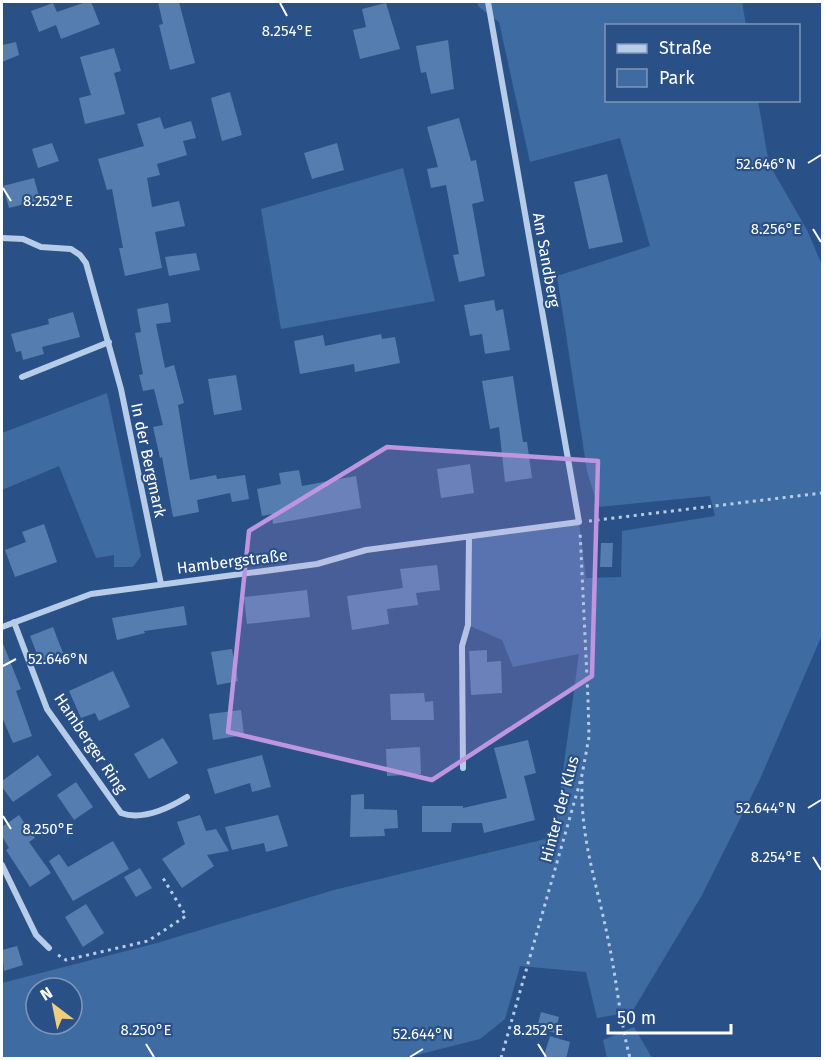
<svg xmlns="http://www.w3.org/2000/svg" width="824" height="1060" viewBox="0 0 824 1060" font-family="'Fira Sans',sans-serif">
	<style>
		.green { fill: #3f6ba3; fill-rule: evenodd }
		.building { fill: #567db0 }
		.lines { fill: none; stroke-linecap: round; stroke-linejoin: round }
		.path { stroke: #b6cce8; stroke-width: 3; stroke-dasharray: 3 4.5; stroke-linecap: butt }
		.street { stroke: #b6cce8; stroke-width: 6 }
		.marked { fill: #bd96df; fill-opacity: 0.2; stroke: #bd96df; stroke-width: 4.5; stroke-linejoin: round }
		.ticks { fill: none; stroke: #fff; stroke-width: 2 }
		.labels { text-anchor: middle; stroke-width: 4.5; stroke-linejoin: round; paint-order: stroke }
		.street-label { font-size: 16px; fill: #fff; stroke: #2a5187 }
		.ticks-label { font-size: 15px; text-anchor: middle; fill: #fff; stroke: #2a5187; stroke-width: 4.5; stroke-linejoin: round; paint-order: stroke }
	</style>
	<rect width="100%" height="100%" fill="#2a5187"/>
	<!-- green -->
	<path class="green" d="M476 2H742L746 25 606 26V100L758 101 769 164 807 230 822 265V635L760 779 702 895 632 1012 597 1018 586 972 520 966 505 1019 480 1039 405 1058H2V983L157 943 334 890 554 837 579 654 513 667 502 640 468 625 469 537 579 522 586 578 621 577 622 531 715 516 710 496 598 507 587 471 557 276 650 246 620 138 530 162 499 22 479 7ZM36 988H72V1024H36Z
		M403 168 435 301 281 329 261 209Z
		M107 393 141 556 133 567H114V555L96 558 59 466 2 490V433Z
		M634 1027 652 1058H607L603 1040Z"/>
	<!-- building -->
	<path class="building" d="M86 2H91L100 24 61 39 56 25 39 32 31 11 53 3 57 12Z
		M158 2H179L195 63 170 70 159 25 163 24Z
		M386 3 400 49 360 59 353 30 366 27 362 9Z
		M448 40 454 89 431 94 426 72 421 73 416 46Z
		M16 42 19 55 2 62V45Z
		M114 48 121 71 114 73 125 114 85 124 79 98 91 95 80 57Z
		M230 92 242 135 222 141 211 98Z
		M160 117 164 129 191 121 196 138 183 141 187 155 157 164 160 175 147 178 152 207 179 201 185 226 155 232 162 268 125 276 119 248H123L112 189 107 190 98 159 144 146 137 124Z
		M459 118 471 161 476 160 484 201 472 204 485 276 459 282 453 255 459 254 446 185 431 188 427 169 438 167 427 127Z
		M52 143 59 161 38 168 32 149Z
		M337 143 344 170 312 179 304 153Z
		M607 174 623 242 589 249 574 182Z
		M34 178 40 200 9 208 3 186Z
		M196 253 200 270 169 276 165 257Z
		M494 300 496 311 503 309 510 350 485 354 482 334 470 336 464 305Z
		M168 303 171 322 156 324 165 368 174 365 184 403 178 405 190 480 216 475 217 479 245 475 249 499 232 502 230 493 197 500 199 512 173 517 162 457 160 458 153 427 163 425 154 389 143 391 139 375 143 374 135 333 141 332 137 309Z
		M73 312 80 337 42 347 44 354 23 360 21 351 16 352 11 334 49 324 48 319Z
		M381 334 382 339 395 337 400 363 355 372 354 364 300 374 294 341 323 335 325 346Z
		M236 375 242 410 214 415 208 379Z
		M513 376 523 442H527L532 478 505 482 499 427 490 429 482 381Z
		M470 464 474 493 441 498 437 469Z
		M299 470 302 486 356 476 361 508 273 524 272 514 262 516 257 489 281 484 279 473Z
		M44 524 57 562 15 577 5 550 26 542 22 532Z
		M601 543H613L612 567H600Z
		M437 565 440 590 416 593 418 605 387 609 389 624 352 630 347 596 403 588 400 569Z
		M307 590 310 617 247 624 244 597Z
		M184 606 187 625 144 631 145 633 117 640 112 618Z
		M53 627 63 653 40 662 30 636Z
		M2 641 21 689 16 691 32 736 13 743 2 717Z
		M232 649 238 681 217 685 211 652Z
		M487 650V662L501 661 502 693 471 695 469 651Z
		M113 671 130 707 99 721 95 713 81 718 69 691Z
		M424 693 425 702 433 701 434 720H391L390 694Z
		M241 710 244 735 213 740 209 714Z
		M163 738 178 763 149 779 134 754Z
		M528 740 536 773 524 776 535 820 484 833 482 823H452L451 832H422V806H463V808L507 798 494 748Z
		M420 747 421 774 387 776 386 749Z
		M38 755 52 775 13 802 2 787V781Z
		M262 755 271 787 252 792 250 783 215 794 207 769Z
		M76 782 93 807 74 820 57 795Z
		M364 794V809L397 810 398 828 384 829 385 836 350 837 351 795Z
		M19 815 35 838 29 842 51 873 30 887 6 850 9 848 2 836V827Z
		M200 815 206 831 216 829 229 851 207 855 214 866 182 888 162 859 185 844 177 822Z
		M278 815 288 846 266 852 264 843 232 850 225 827Z
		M113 841 129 869 73 901 49 861 59 854 68 867Z
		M140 868 152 888 136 897 124 877Z
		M86 904 104 933 83 947 65 917Z
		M17 946 23 965 4 971 2 950Z
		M541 1012 559 1017 555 1033 537 1028Z
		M550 1036 570 1042 566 1059H543Z"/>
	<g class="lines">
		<!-- path -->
		<path class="path" d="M589 521 822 493
			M582 781C580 841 598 886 609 944 617 982 620 1021 630 1058
			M58 955 66 960 148 941 186 916 163 878
			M501 1058 582 775 589 737 588 699 580 531"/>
		<!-- street -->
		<path class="street" d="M2 238 23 239 41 247 71 249 80 255 86 263 121 389 161 584
			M22 377 109 342
			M14 622 47 709 121 813C143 821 169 808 187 797
			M2 627 91 594 317 564 366 550 579 522 488 2
			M463 768 462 646 468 625 469 537
			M2 865 36 935 49 948"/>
	</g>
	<!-- marked area -->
	<path class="marked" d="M387 447 598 461 592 676 432 780 228 732 249 531Z"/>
	<!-- ticks -->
	<path class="ticks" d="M280 3 287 16M808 163 821 155M3 188 11 201M813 229 821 242M3 666 16 659M808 808 821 800M3 816 11 829M813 857 821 870M146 1044 154 1057M538 1044 546 1057M410 1057 423 1049"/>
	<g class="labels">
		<!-- street labels -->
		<g class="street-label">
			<text transform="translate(547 260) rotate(80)" y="6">Am Sandberg</text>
			<text transform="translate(149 460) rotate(78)" y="6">In der Bergmark</text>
			<text transform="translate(232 561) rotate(-7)" y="6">Hambergstraße</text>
			<text transform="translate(91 743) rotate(56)" y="6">Hamberger Ring</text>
			<text transform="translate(559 809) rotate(-75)" y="6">Hinter der Klus</text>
		</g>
	</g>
	<g class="ticks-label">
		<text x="287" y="36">8.254°E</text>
		<text x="766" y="169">52.646°N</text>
		<text x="48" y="206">8.252°E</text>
		<text x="776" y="234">8.256°E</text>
		<text x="58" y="664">52.646°N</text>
		<text x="766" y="813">52.644°N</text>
		<text x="48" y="834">8.250°E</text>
		<text x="776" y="862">8.254°E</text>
		<text x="146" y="1035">8.250°E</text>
		<text x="538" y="1035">8.252°E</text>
		<text x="423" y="1039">52.644°N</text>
	</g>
	<!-- border -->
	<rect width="824" height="1060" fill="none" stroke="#ffffff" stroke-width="6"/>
	<!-- legend -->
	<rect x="605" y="24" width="195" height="78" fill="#2a5187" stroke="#7f97b7" stroke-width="1.5"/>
	<rect x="617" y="44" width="30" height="9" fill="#b6cce8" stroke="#7f97b7" stroke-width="1.5"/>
	<text x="659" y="54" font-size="18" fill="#ffffff">Straße</text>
	<rect x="617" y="69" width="30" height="18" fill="#3f6ba3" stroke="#7f97b7" stroke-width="1.5"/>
	<text x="659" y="84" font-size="18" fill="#ffffff">Park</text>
	<!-- north arrow -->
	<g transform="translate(54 1006) rotate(328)"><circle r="28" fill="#2a5187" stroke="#7f97b7" stroke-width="1.5"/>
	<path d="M0-4.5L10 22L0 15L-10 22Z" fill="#eecf7e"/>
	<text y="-9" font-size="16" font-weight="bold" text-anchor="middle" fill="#ffffff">N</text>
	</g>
	<!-- scale -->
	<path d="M608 1024v9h123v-9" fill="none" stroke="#ffffff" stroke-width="3"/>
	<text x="617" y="1024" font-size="18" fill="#ffffff" stroke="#2a5187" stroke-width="4.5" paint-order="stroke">50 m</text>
</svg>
